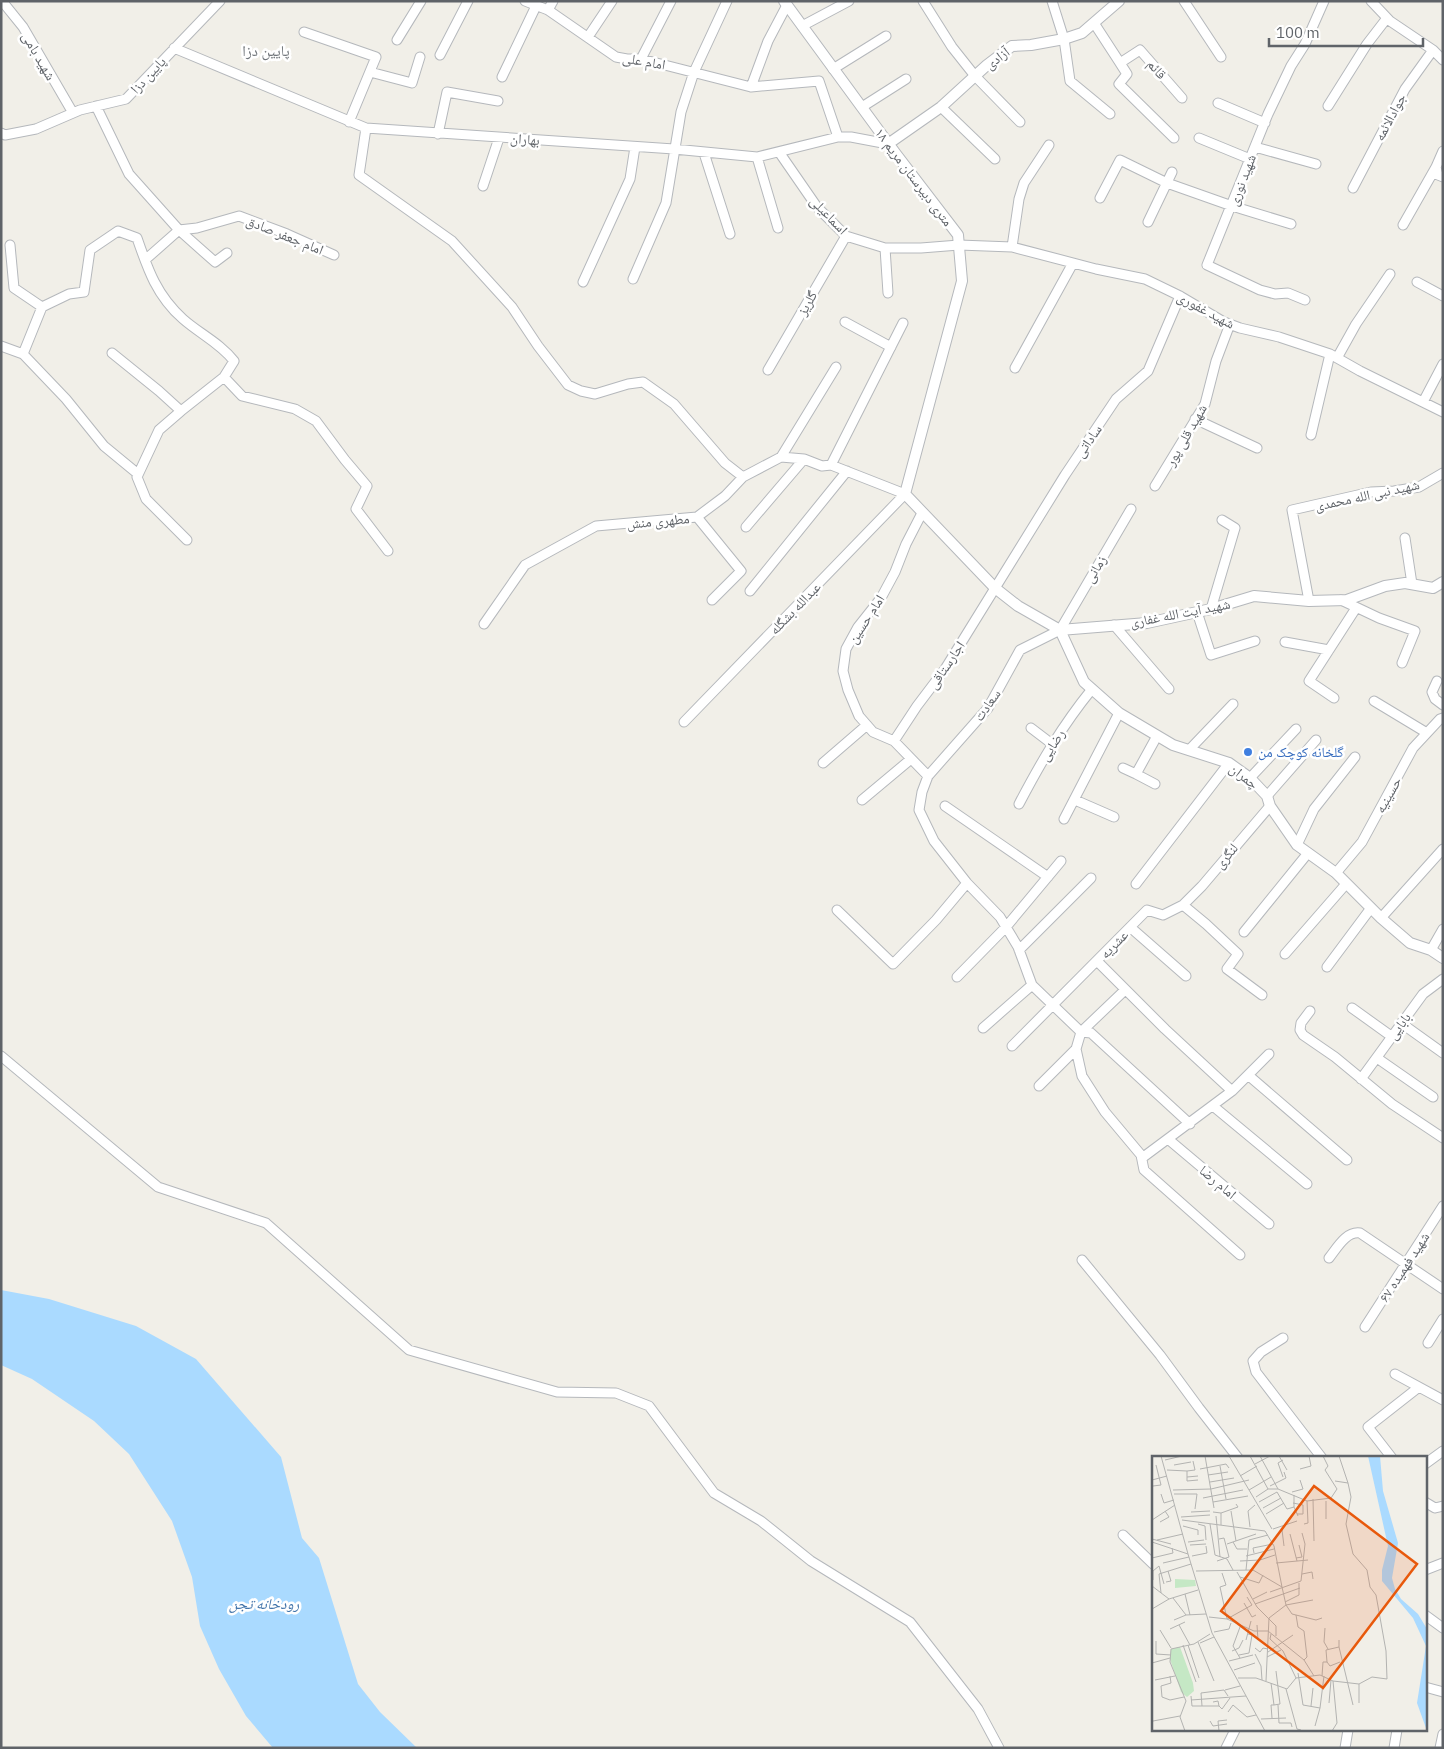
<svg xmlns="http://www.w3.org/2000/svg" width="1444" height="1749" viewBox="0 0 1444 1749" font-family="'IBM Plex Sans','Noto Naskh Arabic',sans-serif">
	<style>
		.water { fill: #aadaff }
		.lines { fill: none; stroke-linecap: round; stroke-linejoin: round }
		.minor-casing { stroke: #b5b8bc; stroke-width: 11 }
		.tertiary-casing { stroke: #b5b8bc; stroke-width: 12 }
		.minor { stroke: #fff; stroke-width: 9 }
		.tertiary { stroke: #fff; stroke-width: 10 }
		.shop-dot { fill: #3f7fe0; stroke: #fff; stroke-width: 2 }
		.labels { text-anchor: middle; stroke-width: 5; stroke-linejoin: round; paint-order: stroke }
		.street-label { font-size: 14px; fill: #5f6368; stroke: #fff }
		.shop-label { font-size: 14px; fill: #366cbe; stroke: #fff; text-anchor: start }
		.neighbourhood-label { font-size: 15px; fill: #70757a; stroke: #fff }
		.water-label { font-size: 15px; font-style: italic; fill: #4174aa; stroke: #fff }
		.inset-road { fill: none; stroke: #b3b3b1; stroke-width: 1 }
		.view { fill: #e8590c; fill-opacity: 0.15; stroke: #e8590c; stroke-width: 2.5 }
		.inset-edge { fill: none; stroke: #5f6368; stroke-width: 2.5 }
	</style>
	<rect width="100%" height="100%" fill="#f1efe8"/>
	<!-- water -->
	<path class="water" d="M1 1290 49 1299 136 1326 196 1359 281 1457 302 1538 319 1558 358 1684 380 1712 417 1748H273L246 1716 219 1669 200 1626 192 1577 172 1521 129 1454 94 1421 32 1379 1 1365Z"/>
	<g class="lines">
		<!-- minor casing -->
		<g class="minor-casing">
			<path id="minor" d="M2 1 23 27 73 113
				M525 1 548 10 616 57 627 59H641L751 87 819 81 838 137
				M923 1 952 47 975 76 1020 122
				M1052 1 1064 39 1070 81 1110 114
				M1184 1 1221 57
				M1371 1 1390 21 1433 50 1443 60
				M548 10 553 1
				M1094 23 1120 63 1140 50 1182 98
				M802 26 849 1
				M304 32 376 57 349 122
				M588 37 612 1
				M397 40 421 1
				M174 48 366 128 674 149 757 157 838 137H851L888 144
				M440 55 468 1
				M641 59 671 1
				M1120 63 1127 74 1119 84 1174 138
				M833 69 886 36
				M370 72 412 83 420 57
				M502 77 536 6
				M751 87 768 41 787 5
				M1218 103 1265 123
				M96 106 129 174 179 230 145 260
				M1328 106 1367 44 1387 18
				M862 107 906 79
				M941 107 995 159
				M366 128 359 175 452 241 512 307 538 346 568 385 581 391 595 394 628 384 643 382 674 404 725 463 743 477
				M1 133 5 135 36 129 80 110 126 99 220 1
				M438 134 447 92 498 101
				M1199 138 1250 159
				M1255 147 1316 164
				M1443 151 1436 167 1438 175 1443 177
				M779 152 817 207 846 236 885 248H921L959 245 1012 247 1096 269 1145 279 1180 296 1224 322 1240 328 1279 337 1330 354 1360 371 1443 412
				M704 153 730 234
				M757 157 778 228
				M483 186 499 138
				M1353 188 1405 89 1433 50
				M1100 198 1120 160 1167 183 1232 206 1291 224
				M1148 222 1172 172
				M1403 225 1436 167
				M179 230 197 228 239 216 287 234 334 255
				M179 230 215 262 227 253
				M10 245 14 288 42 307
				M1012 247 1019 199 1024 183 1049 145
				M885 248 888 293
				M633 279 666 203 681 112 694 72 727 1
				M583 282 630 179 635 147
				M1417 282 1443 296
				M1305 300 1288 293 1275 294 1260 290 1207 265 1268 114 1291 66 1305 44 1324 1
				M845 322 891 347
				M1 346 23 354 66 399 104 446 138 474
				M112 353 159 391 181 411
				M23 354 42 307 69 294 84 292 90 250 118 231 137 238C148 270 157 296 183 319 200 334 220 343 234 361L224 377 181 411 159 430 137 477 146 499 187 540
				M1337 358 1356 324 1390 274
				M1015 368 1073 263
				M768 370 846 236
				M224 377 242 396 295 409 316 421 345 460 367 486 356 509 388 551
				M1423 402 1443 364
				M1195 419 1257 448
				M1311 435 1330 354
				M781 457 836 367
				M831 465 903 323
				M1155 486 1205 404 1216 361 1230 324
				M1131 509 1060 630 1020 650 988 708 928 776 922 792 919 810 934 841 967 883 1000 917 1018 947 1032 985 1081 1032 1076 1049 1082 1076 1105 1112 1141 1155 1144 1170 1240 1255
				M922 513 906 544 895 572 881 598 858 627 846 649 843 671 848 690 859 716 873 732 894 741 928 776
				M697 517 741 571 712 600
				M746 527 804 459
				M1405 538 1412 584
				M750 591 847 471
				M1341 600 1379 618 1415 631 1402 663
				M1309 601 1292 510 1371 492 1394 491 1419 487 1443 473
				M1211 609 1235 528 1222 520
				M1197 612 1211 655 1255 641
				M484 624 525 565 596 526 697 517 725 496 743 477 781 457 804 459 822 466 831 465 905 494 684 722
				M1114 625 1169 689
				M1285 642 1329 650
				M1437 681 1432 692 1435 699 1443 705
				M1334 698 1309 681 1356 608
				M1374 701 1427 733
				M1031 728 1052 744
				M894 741 917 706 945 669 1065 475 1116 399 1148 371 1180 296
				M1189 750 1233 704
				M823 763 867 725
				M1123 768 1136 774
				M1250 778 1296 729
				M1155 784 1136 774 1157 736
				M1267 796 1316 740
				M862 800 911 759
				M1075 800 1114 817
				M1019 804C1041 762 1062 726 1092 689
				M945 806 1048 877
				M1064 819 1119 713
				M1297 845 1314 809 1355 757
				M1336 873 1362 842 1413 748 1440 719 1443 718
				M1136 884 1229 763
				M1183 905 1206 924 1238 954 1227 969 1262 995
				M837 910 893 964 936 920 967 883
				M1381 918 1443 849
				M1130 927 1186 976
				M1244 932 1308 853
				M1019 950 1091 878
				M1431 950 1443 929
				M1285 954 1346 884
				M1097 961 1165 1029 1232 1091
				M1327 967 1371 908
				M957 977 1006 927 1061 861
				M1352 1008 1391 1036
				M1310 1011 1301 1023 1300 1030 1303 1035 1335 1057 1392 1104 1443 1138
				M1401 1023 1443 1053
				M983 1028 1032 985
				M1081 1032 1091 1033 1190 1124
				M1081 1032 1125 990
				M1012 1046 1147 910 1163 915 1183 905 1202 886 1270 806
				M1 1056 158 1187 266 1223 409 1350 557 1392 616 1393 649 1406 714 1493 761 1521 811 1561 910 1622 978 1709 999 1748
				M1377 1058 1433 1097
				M1248 1075 1269 1054
				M1361 1079 1423 994 1443 979
				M1039 1086 1076 1049
				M1213 1106 1307 1184
				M1168 1139 1269 1224
				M1142 1158 1232 1091 1248 1075 1347 1160
				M1329 1258C1337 1248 1346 1231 1360 1233L1443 1289
				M1082 1260 1160 1355 1199 1408 1238 1458
				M1365 1327 1443 1206
				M1283 1338 1261 1352 1253 1361 1256 1372 1322 1458
				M1428 1343 1443 1319
				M1395 1374 1443 1400
				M1392 1458 1368 1427 1419 1387
				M1425 1464 1443 1451
				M1425 1502 1435 1508 1443 1506
				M1123 1535 1153 1564
				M1425 1570 1443 1563
				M1425 1615 1443 1628
				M1425 1687 1443 1692
				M1226 1748 1235 1730
				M1345 1748 1348 1730
				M1394 1748 1397 1730
				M1440 1748 1443 1734"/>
		</g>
		<!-- tertiary casing -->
		<g class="tertiary-casing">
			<path id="tertiary" d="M784 1 896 154 958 235 962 281 905 494 995 588 1018 606 1060 630 1147 623 1211 609 1254 596 1309 601 1347 600 1385 586 1405 583 1433 588 1443 582
				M888 144 941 107 987 65 1012 46 1031 45 1064 39 1082 33 1119 1
				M1060 630 1084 682 1119 713 1173 745 1229 763 1250 778 1267 796 1270 806 1297 845 1336 873 1381 918 1410 943 1431 950 1443 958"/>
		</g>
		<!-- minor -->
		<use href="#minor" class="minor"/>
		<!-- tertiary -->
		<use href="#tertiary" class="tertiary"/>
	</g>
	<!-- markers -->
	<circle class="shop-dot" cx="1248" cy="752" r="5"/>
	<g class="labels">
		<!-- street labels -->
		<g class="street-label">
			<text transform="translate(39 56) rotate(60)" y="5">شهید بامی</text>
			<text transform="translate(997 58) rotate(-37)" y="5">آزادی</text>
			<text transform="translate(644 61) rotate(10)" y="5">امام علی</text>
			<text transform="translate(1157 69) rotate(49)" y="5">قائم</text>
			<text transform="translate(148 75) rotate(-47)" y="5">پایین دزا</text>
			<text transform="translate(1390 117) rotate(-62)" y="5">جوادالائمه</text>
			<text transform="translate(525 139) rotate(4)" y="5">بهاران</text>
			<text transform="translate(914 177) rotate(53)" y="5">۱۸ متری دبیرستان مریم</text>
			<text transform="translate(1242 180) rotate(-69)" y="5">شهید نوری</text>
			<text transform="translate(829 215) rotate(46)" y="5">اسماعیلی</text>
			<text transform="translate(285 235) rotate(22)" y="5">امام جعفر صادق</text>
			<text transform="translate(807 303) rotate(-60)" y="5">گلریز</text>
			<text transform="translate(1206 310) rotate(28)" y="5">شهید غفوری</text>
			<text transform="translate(1186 435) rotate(-60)" y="5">شهید قلی پور</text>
			<text transform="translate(1088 441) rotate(-56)" y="5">ساداتی</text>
			<text transform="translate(1367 495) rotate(-12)" y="5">شهید نبی الله محمدی</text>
			<text transform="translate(658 521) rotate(-5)" y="5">مطهری منش</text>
			<text transform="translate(1095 569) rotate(-59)" y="5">زمانی</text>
			<text transform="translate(795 608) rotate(-46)" y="5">عبدالله بشگله</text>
			<text transform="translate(1180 613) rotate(-11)" y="5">شهید آیت الله غفاری</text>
			<text transform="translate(866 619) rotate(-57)" y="5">امام حسین</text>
			<text transform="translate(946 665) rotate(-56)" y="5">اجارستاقی</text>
			<text transform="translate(987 705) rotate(-55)" y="5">سعادت</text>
			<text transform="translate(1052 745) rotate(-57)" y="5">رضایی</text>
			<text transform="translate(1244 776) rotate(38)" y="5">چمران</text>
			<text transform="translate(1388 795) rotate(-61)" y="5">حسینیه</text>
			<text transform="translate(1226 856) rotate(-50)" y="5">لنگری</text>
			<text transform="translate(1114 944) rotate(-46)" y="5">عشریه</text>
			<text transform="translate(1399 1026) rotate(-54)" y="5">بابایی</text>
			<text transform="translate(1218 1182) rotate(40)" y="5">امام رضا</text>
			<text transform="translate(1404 1267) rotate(-57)" y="5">شهید فهمیده ۶۷</text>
		</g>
		<!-- shop labels -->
		<g class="shop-label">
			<text x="1258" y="757">گلخانه کوچک من</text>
		</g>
		<!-- neighbourhood labels -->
		<g class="neighbourhood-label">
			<text x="266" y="56">پایین دزا</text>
		</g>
		<!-- water labels -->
		<g class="water-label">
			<text x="264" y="1609">رودخانه تجن</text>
		</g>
	</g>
	<!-- overview -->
	<g transform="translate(1152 1456)">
		<rect width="275" height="275" fill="#f1efe8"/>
		<path d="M23 123 43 124 44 130 23 132ZM28 191 41 227 42 235 35 241 29 236 18 203 19 193Z" fill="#c5e8c5"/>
		<path d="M216 0H228L231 35 246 87 240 122 243 133 249 143 266 158 275 173V275L265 247 274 190 261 162 230 125V114L236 90Z" fill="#aadaff"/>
		<path class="inset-road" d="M9 0 36 98M53 0 62 52M77 0 120 73M98 0 116 33M108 0 126 33M127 0 135 14M13 4 30 0M131 4 126 7 131 21M103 8 118 0M22 9 39 6M68 10 74 43M48 13 74 8 77 12M148 13 159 10 157 0M15 14 35 15V21L46 20M35 15 43 14 41 5M56 19 76 16M88 20 105 10M35 21V25L46 24M0 24 15 20M183 25 196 27 187 0M58 26 82 22M1 30 9 29 4 9M118 30 134 22 132 16M21 34 59 33 97 24M97 34 119 21M140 36 151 33 148 24M9 38 12 47 22 44M22 38H45L43 53M142 39V51L146 60M104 41 116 33H126L155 45 179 42 185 33 173 14 176 10 171 0M51 42 91 34M161 43 162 85M61 46 96 40M107 46 125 36 135 53 142 51M141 47 151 49V58H145M111 52 129 42M79 55 84 85M39 56 58 55M61 56 69 57V69M69 57 86 51 84 48M114 58 132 47M64 60 68 101M29 61 58 59M174 63V45M0 64 23 49M30 64 113 75 122 90 130 131M8 66 17 61 13 55M46 68 53 70 54 84M58 68 63 99 75 103 81 114M152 68 156 67 155 45M31 70 46 74V79M98 71 96 55 103 49M121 73 145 65M130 74 132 90M138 78 145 105M0 83 19 88M5 84 31 78M97 84 116 79M0 86 36 98 60 177 113 275M36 86 52 84M81 86 85 93H95M75 88 104 78M38 89 54 88M102 97 101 92 121 88M40 100 55 97 54 90M94 100 122 93M0 102 21 97 20 92M144 102 150 101 147 89M65 105 77 101 72 82 67 83M88 105 108 104 123 99M11 107 37 101M124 107 156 104M94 114 97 84M44 115 101 114 130 131 134 149 140 158 164 164 170 162M85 116 105 151 124 170V180M70 117 74 129 68 131 75 163 100 149 95 141M150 118 160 116 161 123M88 121 107 127 111 119M1 124V115L7 110 12 128M14 126 19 125 16 115M0 130 17 143 46 134M118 136 149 125 153 88 150 77M9 137 7 118 39 108M33 138 38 159M21 142 34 159M101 143 115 136M133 146 147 139V127M92 147 100 161 104 159M103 148 148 132M0 153 17 143M144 159 146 171 152 175 155 201 152 204M57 161 75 163 102 175H116L152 204 162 220M22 164 34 159 54 158M27 169 38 189M105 169 106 184M173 172 172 186 176 193M18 173 33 166M8 174 19 192M62 176 77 173 79 167M119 178 118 183 131 195 144 222M94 184 99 165M4 185V198L19 199M46 186 62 225M48 187 62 181M31 189 44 226M36 189 47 222M187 191 201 249M103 192 108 196 111 192 116 193M80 195 87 192 91 184M116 196 141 179M103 198 109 210 110 224M87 199 97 197 100 179 96 178M115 201 129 194M88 202 81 190 88 171M77 205 101 199M175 206 174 194 187 191V184M175 206 178 210 188 206M0 207 18 202M82 214 103 207M124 215 126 231M146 217 151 249 168 252 172 220M18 220 19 227 9 230 10 241 18 244 32 241M170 220 171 206H175M86 222H104L135 233 144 222 168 219 181 225 207 228 220 221 235 223 234 195 224 139 218 131 215 114 201 98 194 68 199 41 196 27M3 224 23 220M114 225 117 162 134 149 161 144M119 227 122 249M207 228V247M134 233 145 273 149 274M73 234 88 230M39 240 40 250H67L66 245 61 246M39 244 94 240M177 247 179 224M122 249 128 248 126 231M126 249 127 267H139L140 271M50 250 49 237 72 234 76 240M67 250 70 253 78 242M159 250 161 232M76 256 81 249 95 261 104 259M120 262 119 249H122M109 263 134 262M1 265 28 260M58 265 61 270 75 268M163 270 168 252M33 275 28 261 34 245 18 206 19 193 42 188 58 178M67 275 66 265 75 264M180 275 185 267 181 225"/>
		<path class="view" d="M162 30 265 108 171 232 69 155Z"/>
		<rect width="275" height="275" class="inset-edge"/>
	</g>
	<!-- border -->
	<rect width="1444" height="1749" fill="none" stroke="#5f6368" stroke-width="5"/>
	<!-- scale -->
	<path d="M1269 38v8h154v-8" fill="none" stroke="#5f6368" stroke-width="2.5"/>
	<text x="1276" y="38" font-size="15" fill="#5f6368" stroke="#ffffff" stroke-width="4" paint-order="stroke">100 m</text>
</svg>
